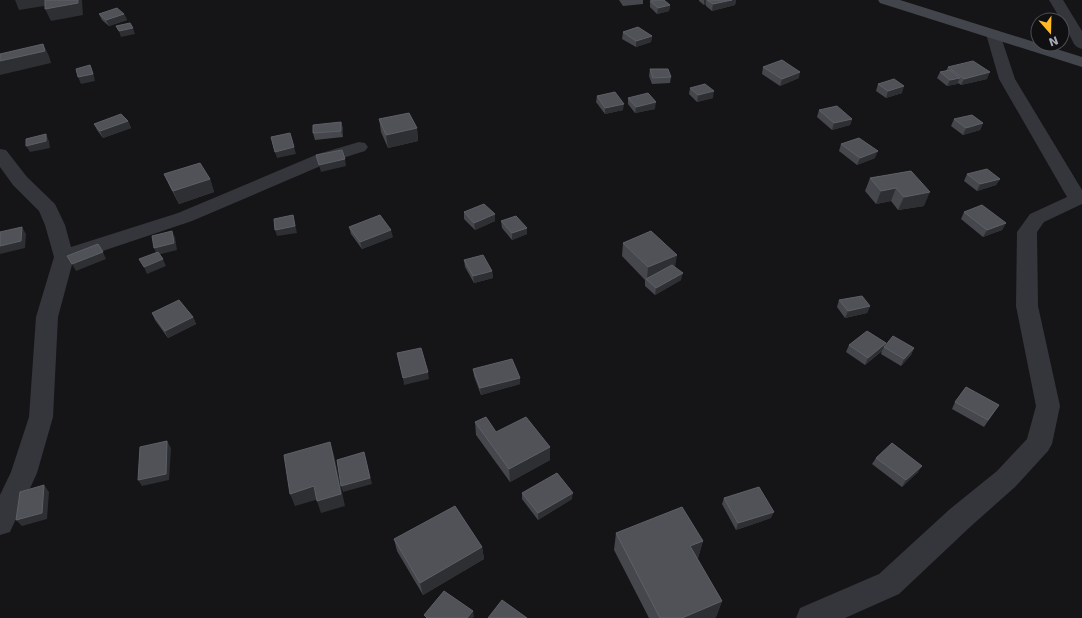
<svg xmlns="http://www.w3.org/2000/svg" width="1082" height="618" viewBox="0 0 1082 618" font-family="'DejaVu Sans',sans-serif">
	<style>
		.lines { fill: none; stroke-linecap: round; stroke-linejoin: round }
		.street { fill: #35363c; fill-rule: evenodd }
		.secondary { fill: #43454c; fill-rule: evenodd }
		.wall { fill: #45474c }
		.shaded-wall { fill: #2e2f32 }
		.building { fill: #505258; stroke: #5d6067 }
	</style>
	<rect width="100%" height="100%" fill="#151517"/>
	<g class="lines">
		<!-- street -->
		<path class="street" d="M1049 0H1063L1082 31V49L1077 47 1074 44 1062 20H1061Z
			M993 30 998 31 1000 34 1015 79 1082 190V204L1044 222 1037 232 1038 306 1060 406 1052 444 1048 451 1015 487 970 527 899 594 845 618H796L800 608 879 574 950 509 997 471 1027 439 1036 406 1016 306 1017 232 1030 214 1067 197 999 79 986 34 988 31Z
			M359 142 365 143 368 147 365 151 330 162 192 221 73 261 58 317 53 417 37 473 10 532 0 535V495L11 472 29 417 36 317 54 257 45 225 39 211 13 185 0 167V149L6 150 27 177 55 204 65 225 71 247 178 213 318 154Z"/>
		<!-- secondary -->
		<path class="secondary" d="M878 0H900L1082 57V67L880 3Z"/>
	</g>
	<!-- wall -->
	<path class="wall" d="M619 0H643V4L623 6Z
		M699 0H736L735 5 712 11 706 6V5H704L699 1Z
		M650 1 670 5 669 11 657 14 650 7Z
		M99 14H124L127 20 109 26 102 20Z
		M623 32 652 36 651 42 636 47 622 39Z
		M763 67 799 78 780 86 762 74Z
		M948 67 987 79 961 85 958 83 957 84 947 86 937 78 940 72 946 71Z
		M650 69 671 77 670 83 652 84 649 76Z
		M878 84 902 93 886 98 876 91Z
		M690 88 713 98 697 102 689 94Z
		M597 96 623 110 605 114 596 102Z
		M628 98 655 109 635 113 628 104Z
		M819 110 852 119 850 125 832 130 817 117Z
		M379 119 417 128 418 141 388 148 381 132Z
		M954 119 983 123 980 130 963 135 951 126Z
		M128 121 131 128 103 138 97 130 94 124Z
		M341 122 343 129V137L315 140 313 133Z
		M841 144 875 158 857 165 839 151Z
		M911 171 924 206 898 210 891 201 876 204 865 191 870 178Z
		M164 174 210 179 214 192 179 204 170 187Z
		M967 174 1000 179 996 185 977 191 964 181Z
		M464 212 495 221 475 230 464 219Z
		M964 212 1006 223 1002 230 983 237 961 219Z
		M501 221 527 228V234L512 240 502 228Z
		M349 227 393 237 362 249 351 234Z
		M623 243 675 267 681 280 655 295 645 286V280L622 256Z
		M464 260 492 271 493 278 474 283 465 267Z
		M839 300 870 306 867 313 845 318 837 307Z
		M152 313 193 317 196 324 168 338 155 320Z
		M886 343 884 346 914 348 911 355 901 366 881 354 882 351 865 365 846 352 849 345Z
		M473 369 520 378V384L481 395 474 376Z
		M955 402 999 405 984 427 952 409Z
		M475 422 496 432 550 460 510 482 476 435Z
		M876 458 918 472 902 487 872 464Z
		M522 493 572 499 538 520 522 499Z
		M724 498 771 518 736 530 722 504Z
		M616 533 703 541 698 558 697 559 722 601 716 617 714 618H649L614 550Z
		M394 539 482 547 484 559 423 595 397 551Z"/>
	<!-- shaded-wall -->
	<path class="shaded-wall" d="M15 0H48L50 5 19 10Z
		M78 0H82L83 15 51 21 45 9Z
		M704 0H706V5H704Z
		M732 0H736L735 5 712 11 713 4Z
		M670 5 669 11 657 14 658 8Z
		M124 14 127 20 109 26 106 20Z
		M133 28 135 34 121 37 119 31Z
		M652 36 651 42 636 47V41Z
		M43 44 49 56 51 63 0 75V61Z
		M90 65 93 72 95 81 81 84 78 77Z
		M800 72 799 78 780 86 782 79Z
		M990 72 987 79 961 85 964 79Z
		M960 78 957 84 947 86 950 80Z
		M904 86 902 93 886 98 888 91Z
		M714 91 713 98 697 102 698 95Z
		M656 102 655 109 635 113 636 107Z
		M624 104 623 110 605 114V108Z
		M852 119 850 125 832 130 834 123Z
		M128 121 131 128 103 138 100 131Z
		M341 122 343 129V137L341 131Z
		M983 123 980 130 963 135 966 128Z
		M417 128 418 141 388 148 386 135Z
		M46 134 49 141 50 148 30 152 26 146Z
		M294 147 296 154 277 158 275 152Z
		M878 151 875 158 857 165 860 158Z
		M345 159 346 166 321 172 319 165Z
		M210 179 214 192 179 204 173 191Z
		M1000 179 996 185 977 191 980 184Z
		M896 188 891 201 876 204 881 191Z
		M930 192 924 206 898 210 904 197Z
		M495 214V221L475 230 474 223Z
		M293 215 297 233 277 236 275 230Z
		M1006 223 1002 230 983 237 987 230Z
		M22 227 26 234 25 248 0 254V246Z
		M527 228V234L512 240V233Z
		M391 230 393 237 362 249 360 242Z
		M172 231 175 237 177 250 157 255 154 248Z
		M103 252 106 259 76 271 72 264Z
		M677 255 675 268 647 280 648 267Z
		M163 259 166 266 147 274 144 267Z
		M492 271 493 278 474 283 473 276Z
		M683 273 681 280 655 295 656 288Z
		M870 306 867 313 845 318 848 311Z
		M193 317 196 324 168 338 165 331Z
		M886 343 882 351 865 365 868 358Z
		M914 348 911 355 901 366 904 359Z
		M428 372 429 379 404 385 403 378Z
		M520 378V384L481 395 480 388Z
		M167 441 171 448 169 480 142 486 138 480Z
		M330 442 334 455 345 506 321 513 317 501Z
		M550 447V460L510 482 509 469Z
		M366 459 372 484 343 492 341 486Z
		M922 466 918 472 902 487 906 480Z
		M44 485 49 492 47 519 22 526 16 520Z
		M314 486 319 499 295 506 290 494Z
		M573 493 572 499 538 520V513Z
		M774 512 771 518 736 530 738 523Z
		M703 541 698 558 686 563 690 546Z
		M482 547 484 559 423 595 420 583Z
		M722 601 716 617 714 618H682Z
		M473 611 474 617 472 618H467Z"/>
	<!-- building -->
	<path class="building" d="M45 0H78V3L45 9Z
		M654 0H664L670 5 658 8 650 1Z
		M707 0H732L713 4Z
		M117 8 124 14 106 20 99 14Z
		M130 23 133 28 119 31 116 26Z
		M638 27 652 36 636 41 623 32Z
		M43 44 45 51 0 61V54Z
		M782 60 800 72 782 79 763 67Z
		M973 61 990 72 964 79 948 67Z
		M90 65 93 74 78 77 76 69Z
		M650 69H668L671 77 653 78Z
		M950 70 960 78 950 80 940 72Z
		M894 79 904 86 888 91 878 84Z
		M705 84 714 91 698 95 690 88Z
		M615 92 624 104 605 108 597 96Z
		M648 93 656 102 636 107 628 98Z
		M837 106 852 119 834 123 819 110Z
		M409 113 417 128 386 135 379 119Z
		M121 114 128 121 100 131 94 124Z
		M972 115 983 123 966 128 954 119Z
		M341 122V131L313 133V125Z
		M290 133 294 147 275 152 271 137Z
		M46 134V141L26 146V139Z
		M859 138 878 151 860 158 841 144Z
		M342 150 345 159 319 165 316 155Z
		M200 163 210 179 173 191 164 174Z
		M987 169 1000 179 980 184 967 174Z
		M911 171 930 192 904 197 896 188 881 191 870 178Z
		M484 204 495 214 474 223 464 212Z
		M982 205 1006 223 987 230 964 212Z
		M293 215 295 226 275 230 274 219Z
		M380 215 391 230 360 242 349 227Z
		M516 216 527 228 512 233 501 221Z
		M22 227 21 241 0 246V232Z
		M172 231 174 243 154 248 152 236Z
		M651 231 677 255 648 267 623 243Z
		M98 244 103 252 72 264 67 256Z
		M158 252 163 259 144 267 139 259Z
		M483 255 492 271 473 276 464 260Z
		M672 265 683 273 656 288 646 279Z
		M862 296 870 306 848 311 839 300Z
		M179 300 193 317 165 331 152 313Z
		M867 331 886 343 868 358 849 345Z
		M893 336 914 348 904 359 884 347Z
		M421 348 428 372 403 378 397 353Z
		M512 359 520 378 480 388 473 369Z
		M966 387 999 405 988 420 955 402Z
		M486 417 496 432 526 417 550 447 509 469 475 422Z
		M167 441 166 474 138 480 140 447Z
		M330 442 341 494 317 501 314 486 290 494 284 455Z
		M892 443 922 466 906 480 876 458Z
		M364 452 370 478 341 486 337 460Z
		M557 473 573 493 538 513 522 493Z
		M44 485 42 513 16 520 20 492Z
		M759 487 774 512 738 523 724 498Z
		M455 506 482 547 420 583 394 539Z
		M682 507 703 541 690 546 722 601 682 618H660L616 533Z
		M444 591 473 611 467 618H427L424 615Z
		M502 600 527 618H488Z"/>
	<!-- north arrow -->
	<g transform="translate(1050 32) rotate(160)"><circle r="19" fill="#101012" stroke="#4c4e54"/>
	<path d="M0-3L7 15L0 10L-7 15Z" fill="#ffba24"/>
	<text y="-6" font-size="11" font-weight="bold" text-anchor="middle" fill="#a5abb8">N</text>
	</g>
</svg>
